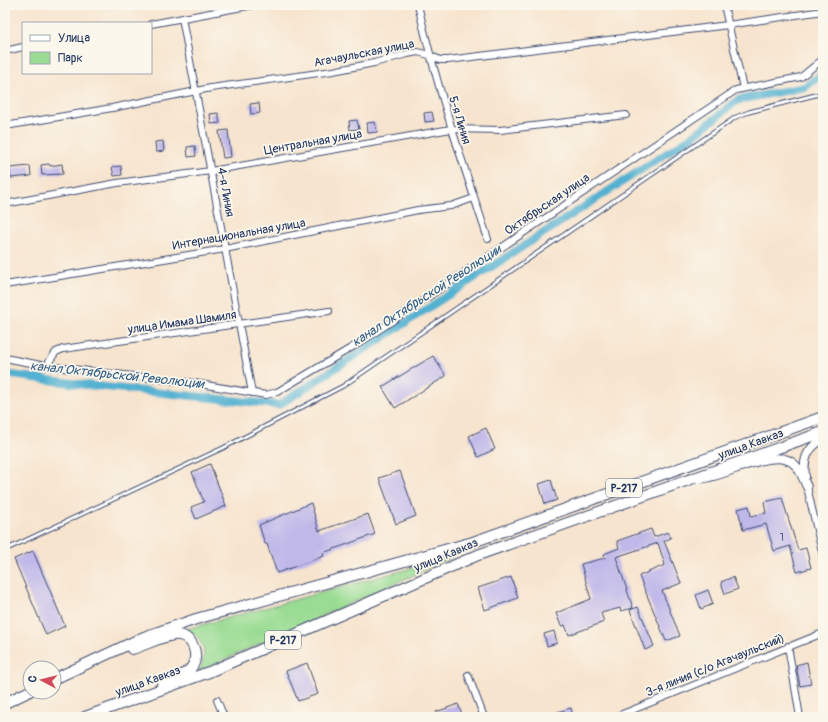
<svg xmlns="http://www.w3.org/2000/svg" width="828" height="722" viewBox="0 0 828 722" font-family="Pangolin,sans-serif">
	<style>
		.green { fill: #9adc93; stroke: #5a8678 }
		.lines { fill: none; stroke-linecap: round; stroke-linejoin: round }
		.canal { stroke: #52b1d1; stroke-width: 8 }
		.building { fill: #c0b8e9 }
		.service-casing { stroke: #3c4a6f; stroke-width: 5 }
		.minor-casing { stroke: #3c4a6f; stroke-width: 8 }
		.tertiary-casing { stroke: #3c4a6f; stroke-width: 10 }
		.trunk-casing { stroke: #3c4a6f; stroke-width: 12 }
		.service { stroke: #fff; stroke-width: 3 }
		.minor { stroke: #fff; stroke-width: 6 }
		.tertiary { stroke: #fff; stroke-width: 8 }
		.trunk { stroke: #fff; stroke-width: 10 }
		.labels { text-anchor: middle; stroke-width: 3.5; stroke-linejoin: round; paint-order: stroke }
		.number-label { font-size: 10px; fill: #445181 }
		.shield { fill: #fbf7ec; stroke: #5e6b89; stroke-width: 1 }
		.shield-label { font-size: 11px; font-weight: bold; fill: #1b2f5e }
		.street-label { font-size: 12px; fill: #1b2f5e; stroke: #fbf7ec }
		.water-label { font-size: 13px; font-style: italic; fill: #2e5c86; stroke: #fbf7ec }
	</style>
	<rect width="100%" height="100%" fill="#fbf7ec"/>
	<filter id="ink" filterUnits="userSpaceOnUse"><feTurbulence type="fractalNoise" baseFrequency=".025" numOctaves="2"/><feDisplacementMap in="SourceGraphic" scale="8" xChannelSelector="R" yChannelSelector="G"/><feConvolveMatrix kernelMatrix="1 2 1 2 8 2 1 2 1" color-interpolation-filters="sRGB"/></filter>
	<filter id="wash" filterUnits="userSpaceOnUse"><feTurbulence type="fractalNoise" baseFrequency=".012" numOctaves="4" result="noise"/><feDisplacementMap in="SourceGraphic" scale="16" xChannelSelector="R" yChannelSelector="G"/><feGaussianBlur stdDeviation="0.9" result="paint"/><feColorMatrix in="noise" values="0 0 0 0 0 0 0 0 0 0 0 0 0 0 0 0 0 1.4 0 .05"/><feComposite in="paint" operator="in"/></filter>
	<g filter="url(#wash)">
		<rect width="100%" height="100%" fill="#f7e4ce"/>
		<!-- green -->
		<path class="green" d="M456 556 199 671C209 651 203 636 183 630Z"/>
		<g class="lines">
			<!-- canal -->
			<path class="canal" d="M5 374 86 385 279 405 693 136 738 100 805 87 823 73"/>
		</g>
		<g id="blocks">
			<!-- building -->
			<path class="building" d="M259 103 260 113 251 114 250 104Z
				M432 112 434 121 425 122 424 113Z
				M218 113 220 123 211 124 210 114Z
				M357 120 359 129 350 130 349 121Z
				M375 122 377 132 368 133 367 123Z
				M228 130 231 157 223 158 219 131Z
				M163 141 164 151 156 152 155 142Z
				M195 146 196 156 188 157 187 147Z
				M49 164 50 166 62 164 63 174 42 175 41 165Z
				M30 166 31 176 11 178 9 168Z
				M121 166 122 175 114 176 112 167Z
				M433 356 446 376 395 408 382 387Z
				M486 428 495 449 478 457 469 436Z
				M210 464 226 506 196 519 191 507 204 502 192 472Z
				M400 471 416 516 396 524 379 478Z
				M551 480 557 500 545 504 539 484Z
				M782 498 798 550 806 548 811 568 797 572 790 546 774 551 766 524 743 530 738 509 749 506 751 516 766 513 764 502Z
				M311 503 319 531 368 514 375 534 323 553 324 556 277 573 267 544H265L259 525Z
				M651 529 654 537 668 532 671 538 664 541 681 583 662 591 680 636 666 641 639 576 665 565 658 543 616 557 633 608 621 611 620 608 601 613 604 622 569 635 565 625 561 626 556 613 591 599 581 564 605 558 604 554 619 548 617 541Z
				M33 551 65 626 46 635 14 559Z
				M511 577 518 598 485 610 478 588Z
				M733 577 738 589 725 594 721 582Z
				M708 590 713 604 701 609 696 595Z
				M638 607 654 646 645 650 630 610Z
				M554 631 557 643 547 646 544 634Z
				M807 662 811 684 800 686 796 665Z
				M307 663 318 694 298 701 286 671Z
				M458 704 463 717H438L436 712Z
				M571 708 573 717H547V715Z"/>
		</g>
	</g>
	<g filter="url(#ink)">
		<use href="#blocks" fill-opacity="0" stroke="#3c4a6f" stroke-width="1"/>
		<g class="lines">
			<!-- service casing -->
			<g class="service-casing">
				<path id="service" d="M5 550 223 448 343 386 736 117 749 112 819 94 823 91"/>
			</g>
			<!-- minor casing -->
			<g class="minor-casing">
				<path id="minor" d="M418 5C436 85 462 161 488 239
					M724 5 743 88
					M182 18 252 393
					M151 24 253 5
					M5 51 23 47
					M5 126 112 108 211 88 333 71 374 63 407 54 418 52 429 55 440 60H448L728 25 823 11
					M5 204 117 183 211 171 451 129 500 130 626 115
					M5 285 225 249 418 210 451 206 474 198
					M5 358 46 366 194 383 266 395 277 392 361 342 736 90 801 77 823 59
					M46 366 56 352 63 349 329 311
					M807 487 823 556
					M788 646 800 717
					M468 675 484 717
					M217 700 224 717
					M352 717 355 716
					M615 717 823 633"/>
			</g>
			<!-- tertiary casing -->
			<g class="tertiary-casing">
				<path id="tertiary" d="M805 477C803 459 807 448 823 439
					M697 479C723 479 773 446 793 463 801 469 803 479 807 487"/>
			</g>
			<!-- trunk casing -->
			<g class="trunk-casing">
				<path id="trunk" d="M132 649C145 645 160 637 173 635 193 632 203 659 188 671 181 677 170 679 162 683
					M54 679 144 637 196 619 473 542 823 417
					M5 703 30 691
					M85 717 209 672 478 555 823 432"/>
			</g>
			<!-- service -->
			<use href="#service" class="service"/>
			<!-- minor -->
			<use href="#minor" class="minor"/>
			<!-- tertiary -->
			<use href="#tertiary" class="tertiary"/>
			<!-- trunk -->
			<use href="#trunk" class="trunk"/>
		</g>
	</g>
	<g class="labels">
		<!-- number labels -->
		<g class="number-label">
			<text x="782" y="541">1</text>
		</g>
		<!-- shield labels -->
		<g class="shield">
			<rect x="606" y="479" width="36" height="18" rx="3"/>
			<rect x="265" y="631" width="36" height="18" rx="3"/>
		</g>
		<g class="shield-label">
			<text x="624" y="492">Р-217</text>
			<text x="283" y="644">Р-217</text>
		</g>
		<!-- street labels -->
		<g class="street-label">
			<text transform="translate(364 53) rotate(-11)" y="4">Агачаульская улица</text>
			<text transform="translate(460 120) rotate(73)" y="4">5-я Линия</text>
			<text transform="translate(313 142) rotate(-10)" y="4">Центральная улица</text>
			<text transform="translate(226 192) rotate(80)" y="4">4-я Линия</text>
			<text transform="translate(547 204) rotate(-34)" y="4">Октябрьская улица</text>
			<text transform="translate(239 234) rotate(-10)" y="4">Интернациональная улица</text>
			<text transform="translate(182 322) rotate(-8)" y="4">улица Имама Шамиля</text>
			<text transform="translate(751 444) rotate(-20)" y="4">улица Кавказ</text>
			<text transform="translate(446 555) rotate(-23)" y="4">улица Кавказ</text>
			<text transform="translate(715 665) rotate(-22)" y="4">3-я линия (с/о Агачаульский)</text>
			<text transform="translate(148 681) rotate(-20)" y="4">улица Кавказ</text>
		</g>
		<!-- water labels -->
		<g class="water-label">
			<text transform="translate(426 295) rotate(-33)" y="5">канал Октябрьской Революции</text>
			<text transform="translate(117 374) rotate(6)" y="5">канал Октябрьской Революции</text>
		</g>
	</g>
	<!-- margin -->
	<rect width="828" height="722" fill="none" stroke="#fbf7ec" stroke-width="20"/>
	<!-- legend -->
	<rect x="22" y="22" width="130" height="52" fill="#fbf7ec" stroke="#a1a7b3"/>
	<rect x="30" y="35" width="20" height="6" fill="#ffffff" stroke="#a1a7b3"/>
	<text x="58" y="42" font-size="12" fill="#1b2f5e">Улица</text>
	<rect x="30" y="52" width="20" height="12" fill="#9adc93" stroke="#a1a7b3"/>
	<text x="58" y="62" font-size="12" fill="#1b2f5e">Парк</text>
	<!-- north arrow -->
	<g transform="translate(42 680) rotate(277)"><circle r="19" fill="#fbf7ec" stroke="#a1a7b3"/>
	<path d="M0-3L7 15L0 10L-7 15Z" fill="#d1495b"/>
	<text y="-6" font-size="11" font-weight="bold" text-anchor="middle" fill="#1b2f5e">С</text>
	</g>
</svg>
